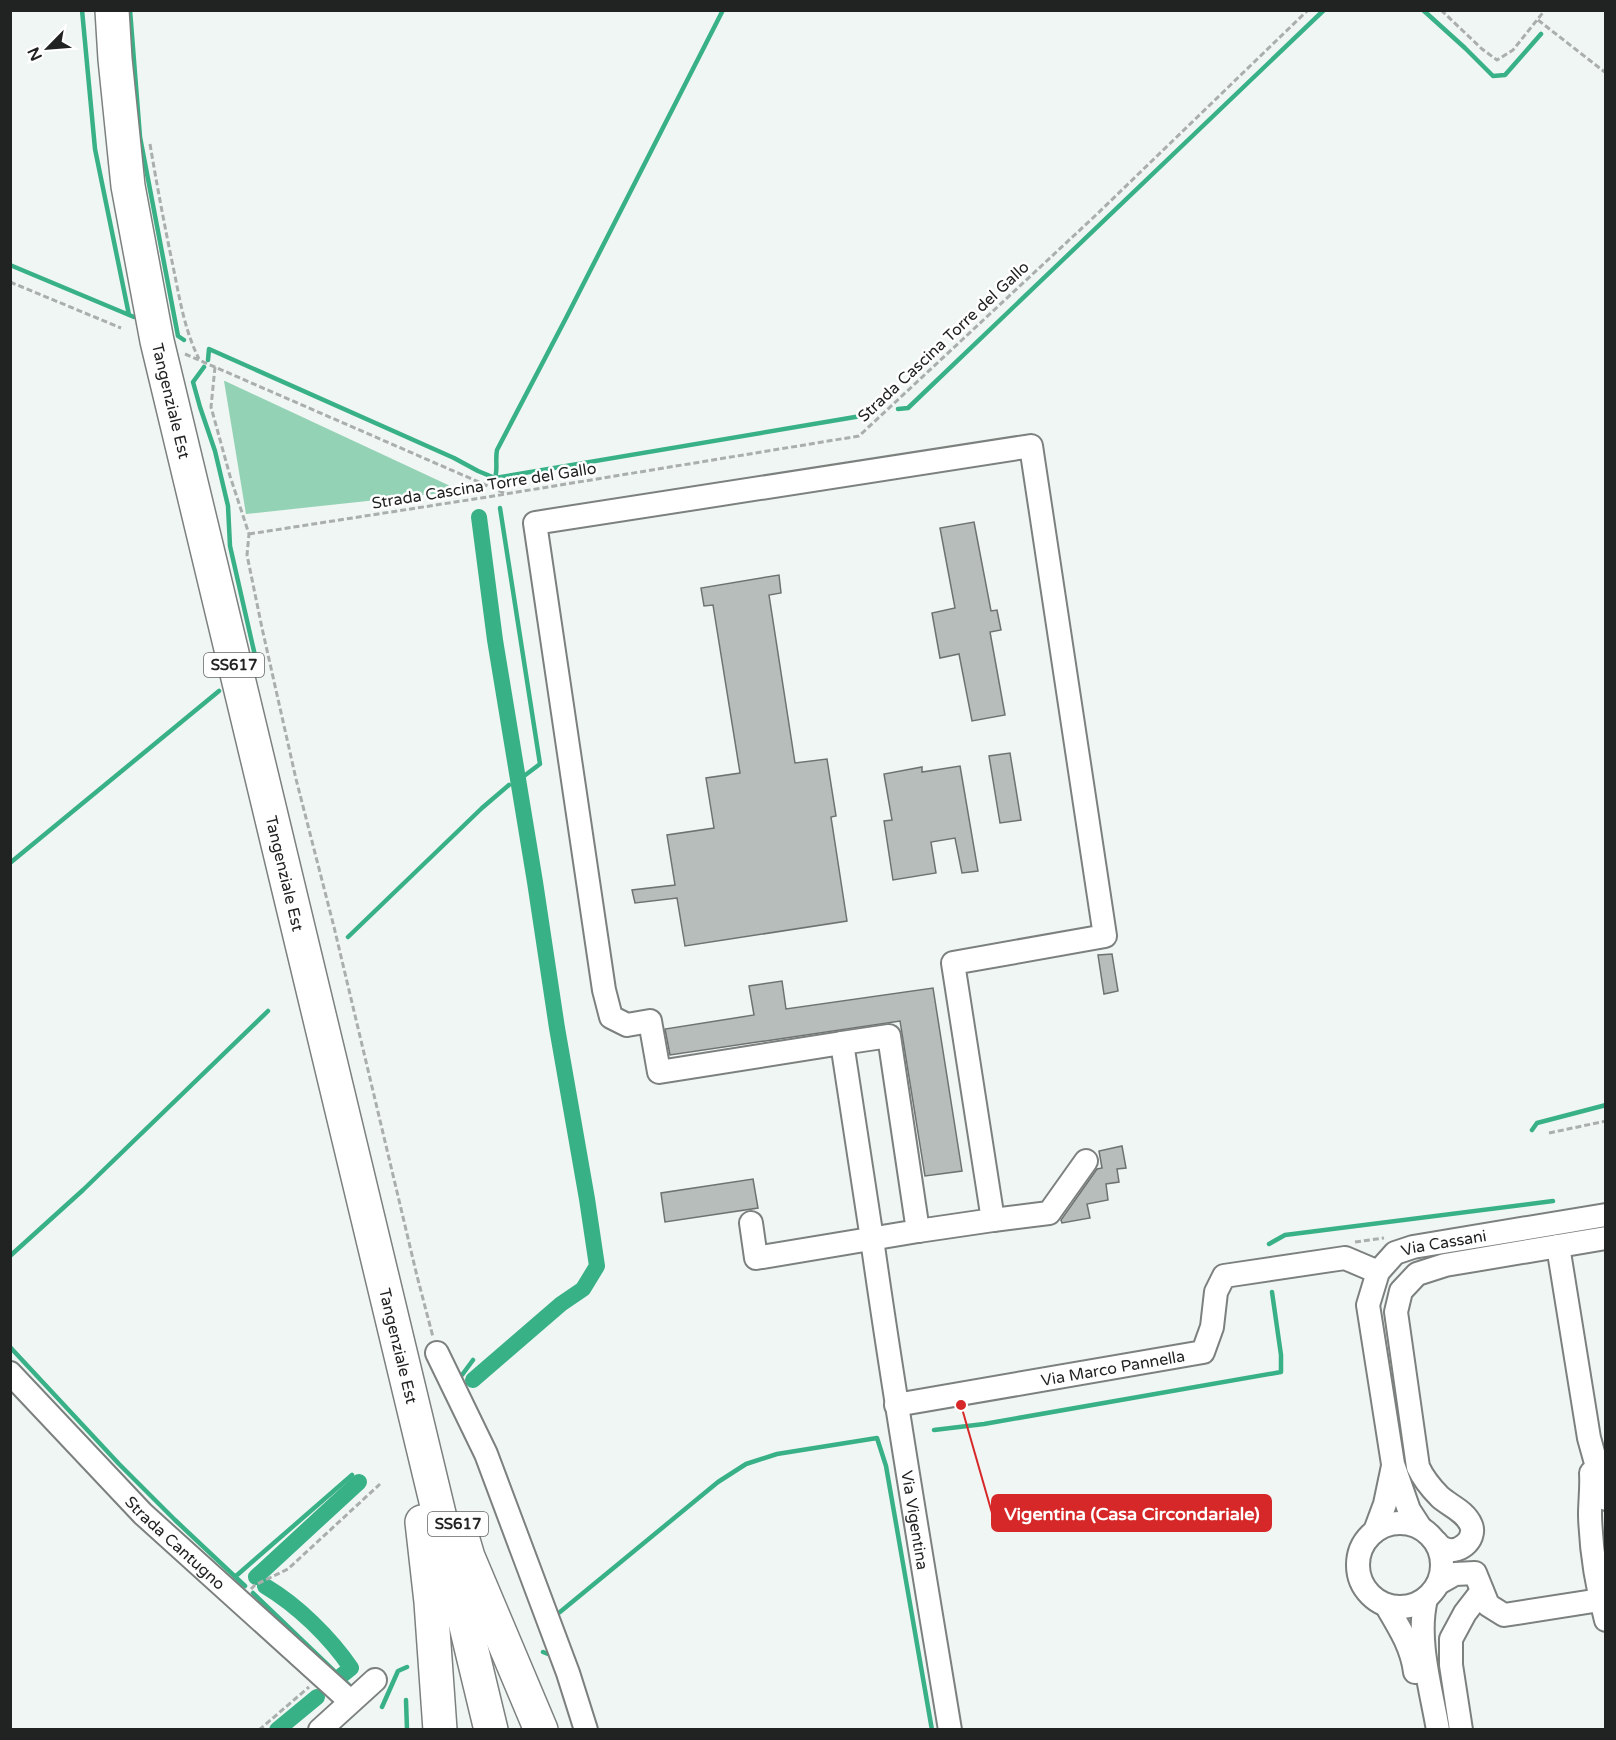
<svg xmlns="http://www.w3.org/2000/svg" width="1616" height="1740" viewBox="0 0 1616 1740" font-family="'Varela Round',sans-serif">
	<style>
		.green { fill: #94d2b6 }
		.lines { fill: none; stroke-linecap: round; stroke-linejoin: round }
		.stream { stroke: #39b186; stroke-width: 4.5 }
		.canal { stroke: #39b186; stroke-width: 16 }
		.building { fill: #b7bdba; stroke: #6e7371; stroke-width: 1.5 }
		.minor-casing { stroke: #7c817e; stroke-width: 26 }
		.highway-casing { stroke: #7c817e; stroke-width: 36 }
		.path { stroke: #aaafad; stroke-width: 3; stroke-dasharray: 6 3; stroke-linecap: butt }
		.minor { stroke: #fff; stroke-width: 22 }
		.highway { stroke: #fff; stroke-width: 33 }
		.labels { text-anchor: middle; stroke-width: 5; stroke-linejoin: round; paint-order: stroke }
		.shield { fill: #fff; stroke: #646564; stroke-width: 1.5 }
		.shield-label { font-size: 15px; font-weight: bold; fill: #212322 }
		.street-label { font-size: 16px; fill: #212322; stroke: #fff }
		.leader { fill: none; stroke: #d62828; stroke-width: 2 }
		.callout-dot { fill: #d62828; stroke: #fff; stroke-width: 2 }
		.callout { fill: #d62828; stroke: #d62828; stroke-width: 2 }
		.callout-label { font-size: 18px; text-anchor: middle; font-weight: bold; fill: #fff }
	</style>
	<rect width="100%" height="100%" fill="#f0f6f3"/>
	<!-- green -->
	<path class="green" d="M224 381H225L461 491 246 514Z"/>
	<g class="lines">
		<!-- stream -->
		<path class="stream" d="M82 10 95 149 129 315
			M130 10 140 137 178 336 184 340
			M1423 10 1465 48 1493 76 1505 75 1541 34
			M10 265 134 317
			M208 360 209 349 454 458 478 471 495 478 861 416
			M204 367 193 382 200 407 215 451 228 506 230 546 256 660
			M898 409 908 408 1324 10
			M495 478C498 469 495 460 497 450L565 320 723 10
			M500 508 540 764 524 776
			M10 863 219 691
			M348 937 482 808 509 785
			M1532 1130 1537 1123 1606 1105
			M1269 1244 1285 1235 1553 1201
			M10 1256 83 1190 268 1011
			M10 1347 119 1464 175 1520 245 1586
			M462 1375 473 1360
			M934 1430 984 1424 1281 1372V1355L1272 1292
			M236 1576 352 1475
			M253 1593 349 1685
			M560 1612 718 1482 746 1464 777 1454 877 1438 886 1466 932 1730
			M543 1652 553 1656V1657
			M406 1700 407 1730
			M382 1707 398 1671 407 1667"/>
		<!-- canal -->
		<path class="canal" d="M473 1380 561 1304 583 1289 597 1266 587 1199 557 1028 535 882 495 640 479 517
			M256 1577 359 1482
			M265 1586C297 1605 330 1637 351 1668L336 1680
			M277 1730 317 1697"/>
	</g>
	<!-- building -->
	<path class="building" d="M974 522 991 611 997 610 1001 630 990 632 1005 715 972 721 959 654 940 658 932 613 955 608 940 528Z
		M779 575 781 593 769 595 795 763 827 759 836 816 831 817 847 921 685 946 677 898 635 903 632 890 675 885 667 835 714 828 706 778 740 773 713 605 704 606 701 588Z
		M1010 753 1021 820 1000 823 989 756Z
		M960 766 978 871 962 873 955 838 931 842 936 873 893 880 884 821 892 820 884 774 922 767V772Z
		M1112 954 1118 991 1104 994 1098 955Z
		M782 981 786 1009 933 988 962 1171 925 1176 900 1021 670 1055 665 1029 754 1015 749 986Z
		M1122 1146 1126 1168 1117 1169 1119 1182 1106 1184 1108 1200 1087 1204 1090 1218 1062 1223 1061 1220 1097 1169 1102 1168 1099 1151Z
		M753 1179 758 1208 665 1222 661 1193Z"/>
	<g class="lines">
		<!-- minor casing -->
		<g class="minor-casing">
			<g id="minor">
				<path d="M842 1043 659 1072 650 1021 627 1025 611 1017 604 990 535 523 1031 446 1105 936 953 963 993 1220 1049 1213 1086 1161"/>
				<path id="s1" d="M751 1223 756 1258 918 1231 889 1036 842 1043 872 1239C895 1403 923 1566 950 1730"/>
				<path d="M918 1231 993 1220"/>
				<path d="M1558 1246 1589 1438 1606 1499"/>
				<path d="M437 1353 486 1454 568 1673 586 1730"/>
				<path id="s2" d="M10 1373 143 1514 350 1701"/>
				<path id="s3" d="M896 1405 1203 1352 1212 1327 1216 1292 1224 1276 1345 1258 1378 1272"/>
				<path d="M1591 1473C1592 1487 1590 1501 1590 1515 1591 1550 1597 1587 1606 1620"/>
				<circle cx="1400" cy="1565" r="42"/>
				<path id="s4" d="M1420 1527 1409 1510 1393 1464 1368 1305 1378 1272 1395 1253 1413 1247 1606 1215"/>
				<path d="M1375 1531 1385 1504 1393 1466"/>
				<path d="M1436 1542C1438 1544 1440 1547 1443 1548 1457 1556 1477 1540 1471 1525 1465 1511 1450 1506 1440 1497 1431 1488 1423 1478 1418 1467L1396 1312 1401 1291 1417 1274 1445 1265 1606 1238"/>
				<path d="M1439 1583 1455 1574 1475 1573 1488 1605 1504 1615 1600 1600"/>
				<path d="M1426 1599C1416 1640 1431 1688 1438 1730"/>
				<path d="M1386 1605C1399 1627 1412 1647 1415 1672"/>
				<path d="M320 1730 375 1680"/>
				<path d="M1461 1730 1451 1665V1639L1465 1613 1482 1591"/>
			</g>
		</g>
		<!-- highway casing -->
		<g class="highway-casing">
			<g id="highway">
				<path id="s5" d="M112 10 115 59 128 186 157 341 491 1730"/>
				<path d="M422 1522 431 1602 440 1730"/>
				<path d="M463 1540 468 1557 541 1730"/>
			</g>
		</g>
		<!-- path -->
		<path class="path" d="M1441 10 1482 49 1497 60 1513 50 1545 10
			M1538 20 1606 73
			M150 144C157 186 165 228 174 271 180 301 185 331 199 359
			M10 282 121 328
			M185 354 504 493
			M215 367 211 407 230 476 249 534 247 555 262 628 296 779 334 927 417 1276 433 1337
			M249 534 481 498 859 436 1096 215 1308 10
			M1549 1133 1606 1121
			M1355 1242 1384 1238
			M251 1589 255 1585 288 1569 380 1484
			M259 1730 309 1687"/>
		<!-- minor -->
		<use href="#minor" class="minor"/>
		<!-- highway -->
		<use href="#highway" class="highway"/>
	</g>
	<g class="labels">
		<!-- shield labels -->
		<g class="shield">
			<rect x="204" y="653" width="60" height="24" rx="4.5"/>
			<rect x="428" y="1512" width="60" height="24" rx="4.5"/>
		</g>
		<g class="shield-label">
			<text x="234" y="670">SS617</text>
			<text x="458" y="1529">SS617</text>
		</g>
		<!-- street labels -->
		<g class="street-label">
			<text transform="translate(943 341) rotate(-43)" y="6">Strada Cascina Torre del Gallo</text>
			<text dy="6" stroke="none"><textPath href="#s5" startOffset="396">Tangenziale Est</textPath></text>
			<text transform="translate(484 485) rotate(-9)" y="6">Strada Cascina Torre del Gallo</text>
			<text dy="6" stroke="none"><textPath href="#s5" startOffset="882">Tangenziale Est</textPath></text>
			<text dy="6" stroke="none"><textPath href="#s4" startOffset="340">Via Cassani</textPath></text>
			<text dy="6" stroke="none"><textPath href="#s5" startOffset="1368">Tangenziale Est</textPath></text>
			<text dy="6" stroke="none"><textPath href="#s3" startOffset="220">Via Marco Pannella</textPath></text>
			<text dy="6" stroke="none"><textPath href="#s1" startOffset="927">Via Vigentina</textPath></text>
			<text dy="6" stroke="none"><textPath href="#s2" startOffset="237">Strada Cantugno</textPath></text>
		</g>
	</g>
	<!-- callouts -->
	<path class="leader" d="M961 1405L992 1513"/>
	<circle class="callout-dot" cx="961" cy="1405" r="6"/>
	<rect class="callout" x="992" y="1495" width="279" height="36" rx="6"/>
	<g class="callout-label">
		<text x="1132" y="1520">Vigentina (Casa Circondariale)</text>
	</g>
	<!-- border -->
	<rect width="1616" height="1740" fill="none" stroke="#212322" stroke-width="24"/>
	<!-- north arrow -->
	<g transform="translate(48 48) rotate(245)" stroke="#ffffff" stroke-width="4.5" paint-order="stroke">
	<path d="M0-4.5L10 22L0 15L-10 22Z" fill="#212322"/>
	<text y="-9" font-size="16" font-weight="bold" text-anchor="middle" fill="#212322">N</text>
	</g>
</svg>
